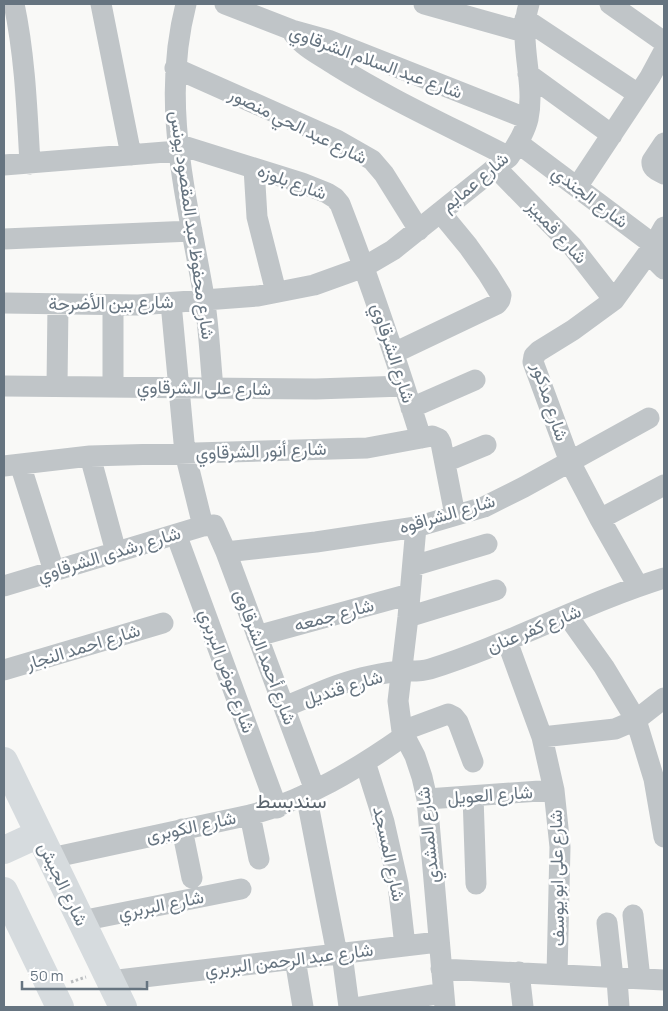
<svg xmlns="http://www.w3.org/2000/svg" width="668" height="1011" viewBox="0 0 668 1011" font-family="Manrope,Vazirmatn,sans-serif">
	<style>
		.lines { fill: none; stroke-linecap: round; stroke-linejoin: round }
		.path { stroke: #bbbec0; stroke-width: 3; stroke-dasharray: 2.5 2.5; stroke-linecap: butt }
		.minor { stroke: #c0c5c8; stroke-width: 21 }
		.major { stroke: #d6dbde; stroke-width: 28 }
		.labels { text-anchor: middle; stroke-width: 5; stroke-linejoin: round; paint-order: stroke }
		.street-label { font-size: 18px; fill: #667480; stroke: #fff }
		.quarter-label { font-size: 20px; fill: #58626c; stroke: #fff }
	</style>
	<rect width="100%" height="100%" fill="#f9f9f7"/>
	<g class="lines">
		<!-- path -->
		<path class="path" d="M71 982 86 977"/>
		<!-- minor -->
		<path class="minor" d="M14 4C25 56 27 110 30 164
			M101 4 131 155
			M186 4C160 105 187 197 204 297 209 327 210 358 213 388
			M225 4 292 30 328 40 528 119
			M424 4 524 32
			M610 4 664 42
			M525 19 638 94
			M293 33C304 48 320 55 335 65 391 100 451 127 509 157
			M175 68 337 140 372 160 384 174 419 230
			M528 74 612 135
			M518 143 654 245 664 246
			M664 143 652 161C651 169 659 171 664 174
			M177 144 302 183 327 193 335 198 340 204C370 281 396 359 421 438
			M4 165 178 151
			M254 168 257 217 276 292
			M496 168 572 246 614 300
			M577 187 650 77 664 51
			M4 239 192 231
			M648 253 664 269
			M4 303 138 305 258 296 314 285 364 267 393 250 509 157C517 145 525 132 528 119 536 80 517 43 529 4
			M171 303 185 453 203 526
			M113 305V387
			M394 353 497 304 500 300 501 295 488 274 468 246 440 212
			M4 386 316 389 404 386
			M57 386 58 304
			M411 408 475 380
			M90 456 116 552
			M445 462 486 445
			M20 464 54 571
			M4 466 90 456 367 448 432 436 439 439 441 443 455 515
			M600 519 664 485
			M416 527 408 617 398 701 402 731 415 756 422 777 427 799 445 1007
			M176 534 277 808
			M226 552 316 542 416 527 484 507 524 487 649 418
			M413 566 487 544
			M4 586 203 526 214 525 226 552 315 790
			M638 586 600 519 570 462 533 362 534 356 539 351 573 330 614 300 654 245 664 227
			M567 615 604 667 636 720 654 779 664 837
			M408 617 496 590
			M257 636 410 594
			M507 641 542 737 554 790 560 847 557 974
			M4 670 163 623
			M284 707C312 696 340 682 370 676 380 674 390 672 400 671 411 671 420 672 430 669 510 644 584 603 664 578
			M402 731 448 714 454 717 458 722 473 762
			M542 737 615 729 636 720 664 698
			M365 762 384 822 398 884 405 946
			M306 794 337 954
			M473 796 476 884
			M427 799 554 790
			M250 815 259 859
			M182 829 192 878
			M51 858 250 815C306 800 357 769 404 736
			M633 915 640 979
			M81 921 241 889
			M607 923 613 978
			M342 954 349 1007
			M295 959 303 1007
			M441 969 664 980
			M519 972 523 1007
			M617 979 619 1007
			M110 981 438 942
			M360 1007 443 993"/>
		<!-- major -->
		<path class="major" d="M4 761 123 1007
			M4 850 39 834
			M4 891 60 1007"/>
	</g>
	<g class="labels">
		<!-- street labels -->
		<g class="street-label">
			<text transform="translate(376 62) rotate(20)" y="6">شارع عبد السلام الشرقاوي</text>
			<text transform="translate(298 126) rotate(26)" y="6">شارع عبد الحي منصور</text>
			<text transform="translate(292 182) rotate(20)" y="6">شارع بلوزه</text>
			<text transform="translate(475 182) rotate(-40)" y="6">شارع عمايم</text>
			<text transform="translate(590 197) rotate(37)" y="6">شارع الجندي</text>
			<text transform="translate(192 225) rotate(82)" y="6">شارع محفوظ عبد المقصود يونس</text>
			<text transform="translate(557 232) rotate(47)" y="6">شارع قمبيز</text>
			<text transform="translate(111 303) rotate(-1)" y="6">شارع بين الأضرحة</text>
			<text transform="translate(393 353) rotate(72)" y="6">شارع الشرقاوي</text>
			<text transform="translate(204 388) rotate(1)" y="6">شارع على الشرقاوي</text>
			<text transform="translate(550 402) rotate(72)" y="6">شارع مدكور</text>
			<text transform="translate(261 451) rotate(-2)" y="6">شارع أنور الشرقاوي</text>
			<text transform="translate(447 514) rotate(-16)" y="6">شارع الشراقوه</text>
			<text transform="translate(109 554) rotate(-17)" y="6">شارع رشدى الشرقاوي</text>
			<text transform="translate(334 615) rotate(-15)" y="6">شارع جمعه</text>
			<text transform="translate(534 629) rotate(-22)" y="6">شارع كفر عنان</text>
			<text transform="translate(83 647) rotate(-17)" y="6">شارع احمد النجار</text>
			<text transform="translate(265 657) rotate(69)" y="6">شارع أحمد الشرقاوى</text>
			<text transform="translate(227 671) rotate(70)" y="6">شارع عوض البربري</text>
			<text transform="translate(343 688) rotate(-17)" y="6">شارع قنديل</text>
			<text transform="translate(490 795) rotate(-4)" y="6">شارع العويل</text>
			<text transform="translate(191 827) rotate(-12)" y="6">شارع الكوبرى</text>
			<text transform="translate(428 835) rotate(-96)" y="6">شارع المشدي</text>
			<text transform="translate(389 854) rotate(78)" y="6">شارع المسجد</text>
			<text transform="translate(557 878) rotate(-91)" y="6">شارع على ابو يوسف</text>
			<text transform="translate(63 884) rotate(64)" y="6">شارع الجيش</text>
			<text transform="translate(161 905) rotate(-11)" y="6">شارع البربري</text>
			<text transform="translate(289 960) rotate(-7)" y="6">شارع عبد الرحمن البربري</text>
		</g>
		<!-- quarter labels -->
		<g class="quarter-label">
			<text x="291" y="808">سندبسط</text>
		</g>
	</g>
	<!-- border -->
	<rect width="668" height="1011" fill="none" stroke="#667480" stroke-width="10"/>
	<!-- scale -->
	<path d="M22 981v8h125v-8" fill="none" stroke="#667480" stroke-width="2.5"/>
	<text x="30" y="981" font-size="15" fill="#667480" stroke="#ffffff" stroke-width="4" paint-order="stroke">50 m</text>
</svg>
